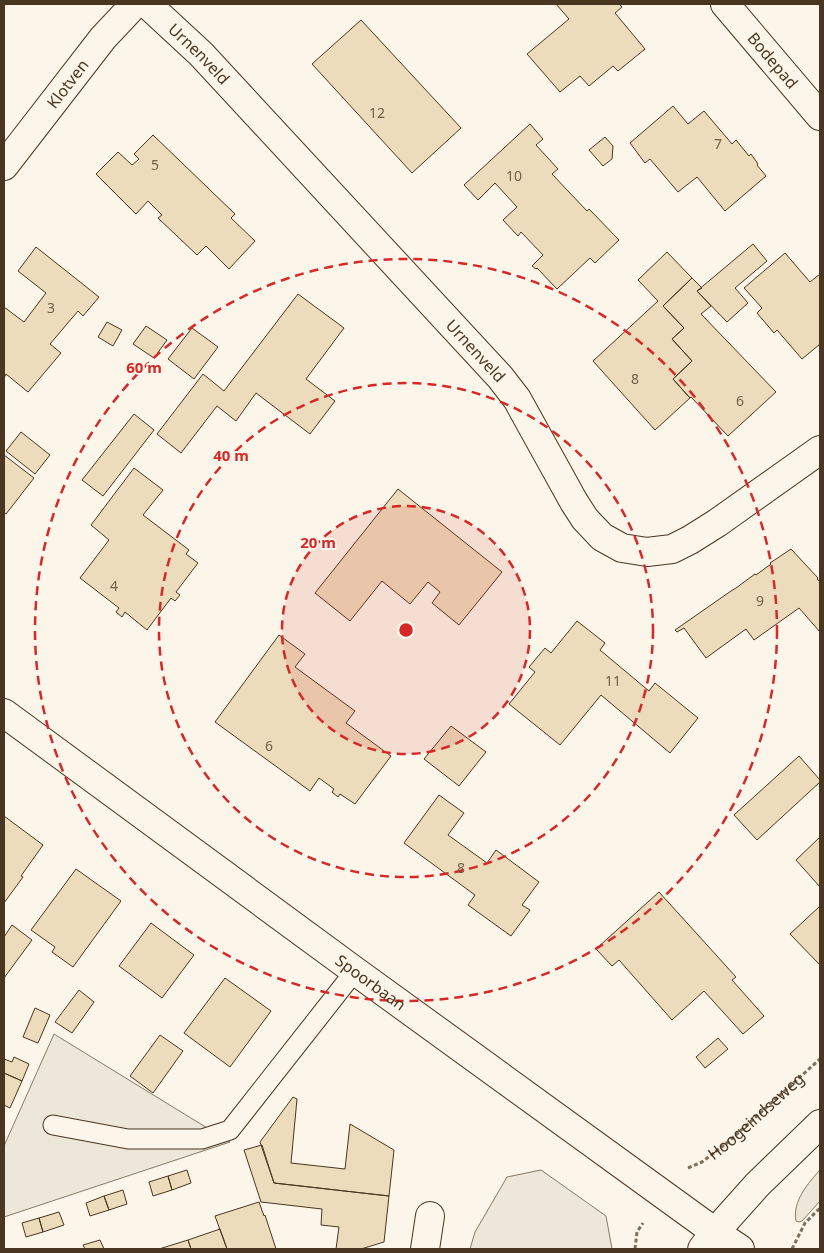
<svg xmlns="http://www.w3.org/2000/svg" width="824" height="1253" viewBox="0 0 824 1253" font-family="'Noto Sans',sans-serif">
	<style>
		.green { fill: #ede6d9; stroke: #887966 }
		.parking { fill: #ede7d9; stroke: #887966 }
		.building { fill: #ecdcbc; stroke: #4a3520 }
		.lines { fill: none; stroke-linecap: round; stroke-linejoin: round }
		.lane-casing { stroke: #4a3520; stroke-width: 21 }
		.street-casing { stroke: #4a3520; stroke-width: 30 }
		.secondary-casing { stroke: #4a3520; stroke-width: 30 }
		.path { stroke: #7f6f5c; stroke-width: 3; stroke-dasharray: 4 2.5; stroke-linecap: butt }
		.lane { stroke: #fbf6e9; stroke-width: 19 }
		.street { stroke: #fbf6e9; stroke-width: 28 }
		.secondary { stroke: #fbf6e9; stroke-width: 28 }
		.ring { fill: none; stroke: #d62828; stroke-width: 2.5; stroke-dasharray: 9 6 }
		.labels { text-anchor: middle; stroke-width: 4; stroke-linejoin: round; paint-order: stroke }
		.number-label { font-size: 14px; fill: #725f47 }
		.street-label { font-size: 16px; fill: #4a3520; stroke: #fbf6e9 }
		.centre { fill: #d62828; stroke: #fbf6e9; stroke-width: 2.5 }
		.ring-label { font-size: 15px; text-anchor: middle; font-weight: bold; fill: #d62828; stroke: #fbf6e9; stroke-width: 4; stroke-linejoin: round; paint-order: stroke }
	</style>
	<rect width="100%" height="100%" fill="#fbf6e9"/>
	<!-- green -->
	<path class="green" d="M541 1170 606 1216 612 1249H470L475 1232 507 1177Z
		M820 1170V1201L802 1221 799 1222 796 1221C792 1202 808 1183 820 1170Z"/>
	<!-- parking -->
	<path class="parking" d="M54 1034 230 1142 4 1217V1146Z"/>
	<!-- building -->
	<path class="building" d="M556 4H619L622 7 615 13 645 49 618 71 613 66 589 86 580 76 560 92 527 54 569 19Z
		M361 20 461 128 412 173 312 64Z
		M673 106 688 124 704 111 732 144 736 140 749 156 751 154 758 164 757 165 766 176 725 211 697 177 678 192 650 159 645 163 630 143Z
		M530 124 543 139 536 145 558 169 552 174 587 211 589 209 619 240 595 263 590 258 557 289 537 268 536 269 532 266 543 255 521 232 518 236 503 220 517 207 495 183 478 200 464 185Z
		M153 135 235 214 231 218 255 241 229 269 206 246 197 255 158 218 162 215 148 201 136 214 96 174 118 152 132 165 139 159 134 154Z
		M605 137 613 146 612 159 603 166 589 150Z
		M753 244 767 261 735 288 748 303 727 322 697 291Z
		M36 247 99 297 83 316 78 311 50 344 61 353 28 392 6 374 4 378V307L24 322 46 293 18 271Z
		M667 252 692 278 663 306 684 328 672 339 692 361 673 379 690 398 655 430 593 361 658 301 638 280Z
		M785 253 810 282 820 274V344L802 359 777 330 774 333 757 313 762 308 744 288Z
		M692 278 702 288 697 291 711 306 701 314 776 392 728 436 691 397 690 398 673 379 692 361 672 339 684 328 663 306Z
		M298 294 344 328 306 379 335 401 310 434 256 393 236 421 217 406 181 453 157 434 203 374 224 391Z
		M107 322 122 330 113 346 98 337Z
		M146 326 167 340 154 358 133 344Z
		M192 328 218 347 194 379 168 359Z
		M134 414 154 430 103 496 82 480Z
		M21 432 50 455 35 474 6 451Z
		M4 455 34 478 6 514 4 512Z
		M134 468 163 490 143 515 189 550 186 554 198 563 176 592 180 595 175 601 171 598 147 630 125 612 122 617 116 612 119 608 80 578 109 540 91 525Z
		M398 489 502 572 459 625 432 603 440 592 428 582 410 604 382 581 350 621 315 593Z
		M791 549 818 578 817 579 820 582V632L799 608 754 640 746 629 706 658 684 628 677 632 675 630 731 591 736 588 755 574 756 575 771 564 770 563Z
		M577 621 605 643 600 650 649 691 655 683 698 718 670 753 601 695 560 745 509 704 535 672 529 667 545 648 551 653Z
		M279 635 305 654 295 667 355 711 346 723 391 756 355 804 340 794 338 797 332 792 334 789 319 778 310 791 215 722Z
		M451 726 486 752 459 786 424 759Z
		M799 756 820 780V782L757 840 734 815Z
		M439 795 464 813 448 835 487 863 496 850 539 882 522 905 530 910 511 936 468 905 475 895 404 843Z
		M4 816 43 845 21 876 23 877 4 903Z
		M820 837V887L796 860Z
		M76 869 121 901 73 967 52 952 55 947 31 930Z
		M659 892 736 977 732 980 764 1016 743 1034 704 991 672 1020 619 960 612 966 596 949Z
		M820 906V963L819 964 790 934Z
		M151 923 194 955 162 998 119 966Z
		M12 925 32 940 4 978V937Z
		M225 978 271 1011 230 1067 184 1033Z
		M79 990 94 1002 72 1033 55 1022Z
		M35 1008 50 1015 38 1043 23 1037Z
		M160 1035 183 1051 153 1093 130 1076Z
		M718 1038 728 1049 705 1068 696 1057Z
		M14 1057 29 1064 22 1081 4 1073V1059L12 1062Z
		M4 1073 22 1081 10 1108 4 1105Z
		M293 1097 297 1099 291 1163 345 1169 350 1124 394 1150 389 1196 274 1183 260 1142Z
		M262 1145 274 1183 389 1196 384 1242 361 1249H336L339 1227 321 1225 322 1209 261 1202 244 1150Z
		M187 1170 191 1183 172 1190 168 1176Z
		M168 1176 172 1190 153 1196 149 1182Z
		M123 1190 127 1204 109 1210 104 1196Z
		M104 1196 109 1210 90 1216 86 1203Z
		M259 1202 264 1216 265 1215 276 1249H227L215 1216Z
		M59 1212 64 1225 43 1232 39 1218Z
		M39 1218 43 1232 26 1237 22 1223Z
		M220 1229 227 1249H191L188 1240Z
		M100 1240 104 1249H85L83 1245Z
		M188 1240 191 1249H159Z"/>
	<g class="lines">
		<!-- lane casing -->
		<g class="lane-casing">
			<path id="lane" d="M53 1125 128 1139H202L230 1130 355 971"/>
		</g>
		<!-- street casing -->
		<g class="street-casing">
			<g id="street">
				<path id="s2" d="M147 4 201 54 500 377 517 399 574 502 585 519 602 537 622 548 647 552 672 549 690 540 717 523 820 450"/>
				<path id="s3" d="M725 4 820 116"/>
				<path id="s4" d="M4 166 103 38 135 4"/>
				<path id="s5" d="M4 713 355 971 715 1232 702 1249"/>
				<path d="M425 1249 430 1216"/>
			</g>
		</g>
		<!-- secondary casing -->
		<g class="secondary-casing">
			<path id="secondary" d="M740 1249 715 1232 757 1185 820 1124"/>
		</g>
		<!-- path -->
		<g class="path">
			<path id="s1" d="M688 1168 702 1162 728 1142 820 1059"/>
			<path d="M635 1249 637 1232 643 1223"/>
			<path d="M792 1249 805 1223 820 1208"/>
		</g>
		<!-- lane -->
		<use href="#lane" class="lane"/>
		<!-- street -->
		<use href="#street" class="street"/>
		<!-- secondary -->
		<use href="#secondary" class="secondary"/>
	</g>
	<!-- distance rings -->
	<circle cx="406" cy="630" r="124" fill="#d62828" fill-opacity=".12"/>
	<g class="ring">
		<circle cx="406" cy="630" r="124"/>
		<circle cx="406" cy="630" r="247"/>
		<circle cx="406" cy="630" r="371"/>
	</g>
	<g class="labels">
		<!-- number labels -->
		<g class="number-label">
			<text x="377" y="118">12</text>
			<text x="718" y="149">7</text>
			<text x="155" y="170">5</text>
			<text x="514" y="181">10</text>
			<text x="51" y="313">3</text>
			<text x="635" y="384">8</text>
			<text x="740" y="406">6</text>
			<text x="114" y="591">4</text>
			<text x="760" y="606">9</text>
			<text x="613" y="686">11</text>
			<text x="269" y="751">6</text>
			<text x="461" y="873">8</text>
		</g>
		<!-- street labels -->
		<g class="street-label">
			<text dy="6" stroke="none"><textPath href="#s2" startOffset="72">Urnenveld</textPath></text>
			<text dy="6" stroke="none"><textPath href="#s3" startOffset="74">Bodepad</textPath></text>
			<text dy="6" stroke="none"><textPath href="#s4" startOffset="104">Klotven</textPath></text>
			<text dy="6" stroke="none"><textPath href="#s2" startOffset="478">Urnenveld</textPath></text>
			<text dy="6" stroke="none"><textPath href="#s5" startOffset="455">Spoorbaan</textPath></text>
			<text dy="6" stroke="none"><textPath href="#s1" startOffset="86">Hoogeindseweg</textPath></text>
		</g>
	</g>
	<circle cx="406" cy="630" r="8" class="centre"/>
	<g class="ring-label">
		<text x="144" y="373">60 m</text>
		<text x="231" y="461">40 m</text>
		<text x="318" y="548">20 m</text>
	</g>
	<!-- border -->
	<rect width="824" height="1253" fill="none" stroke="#4a3520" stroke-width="10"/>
</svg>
